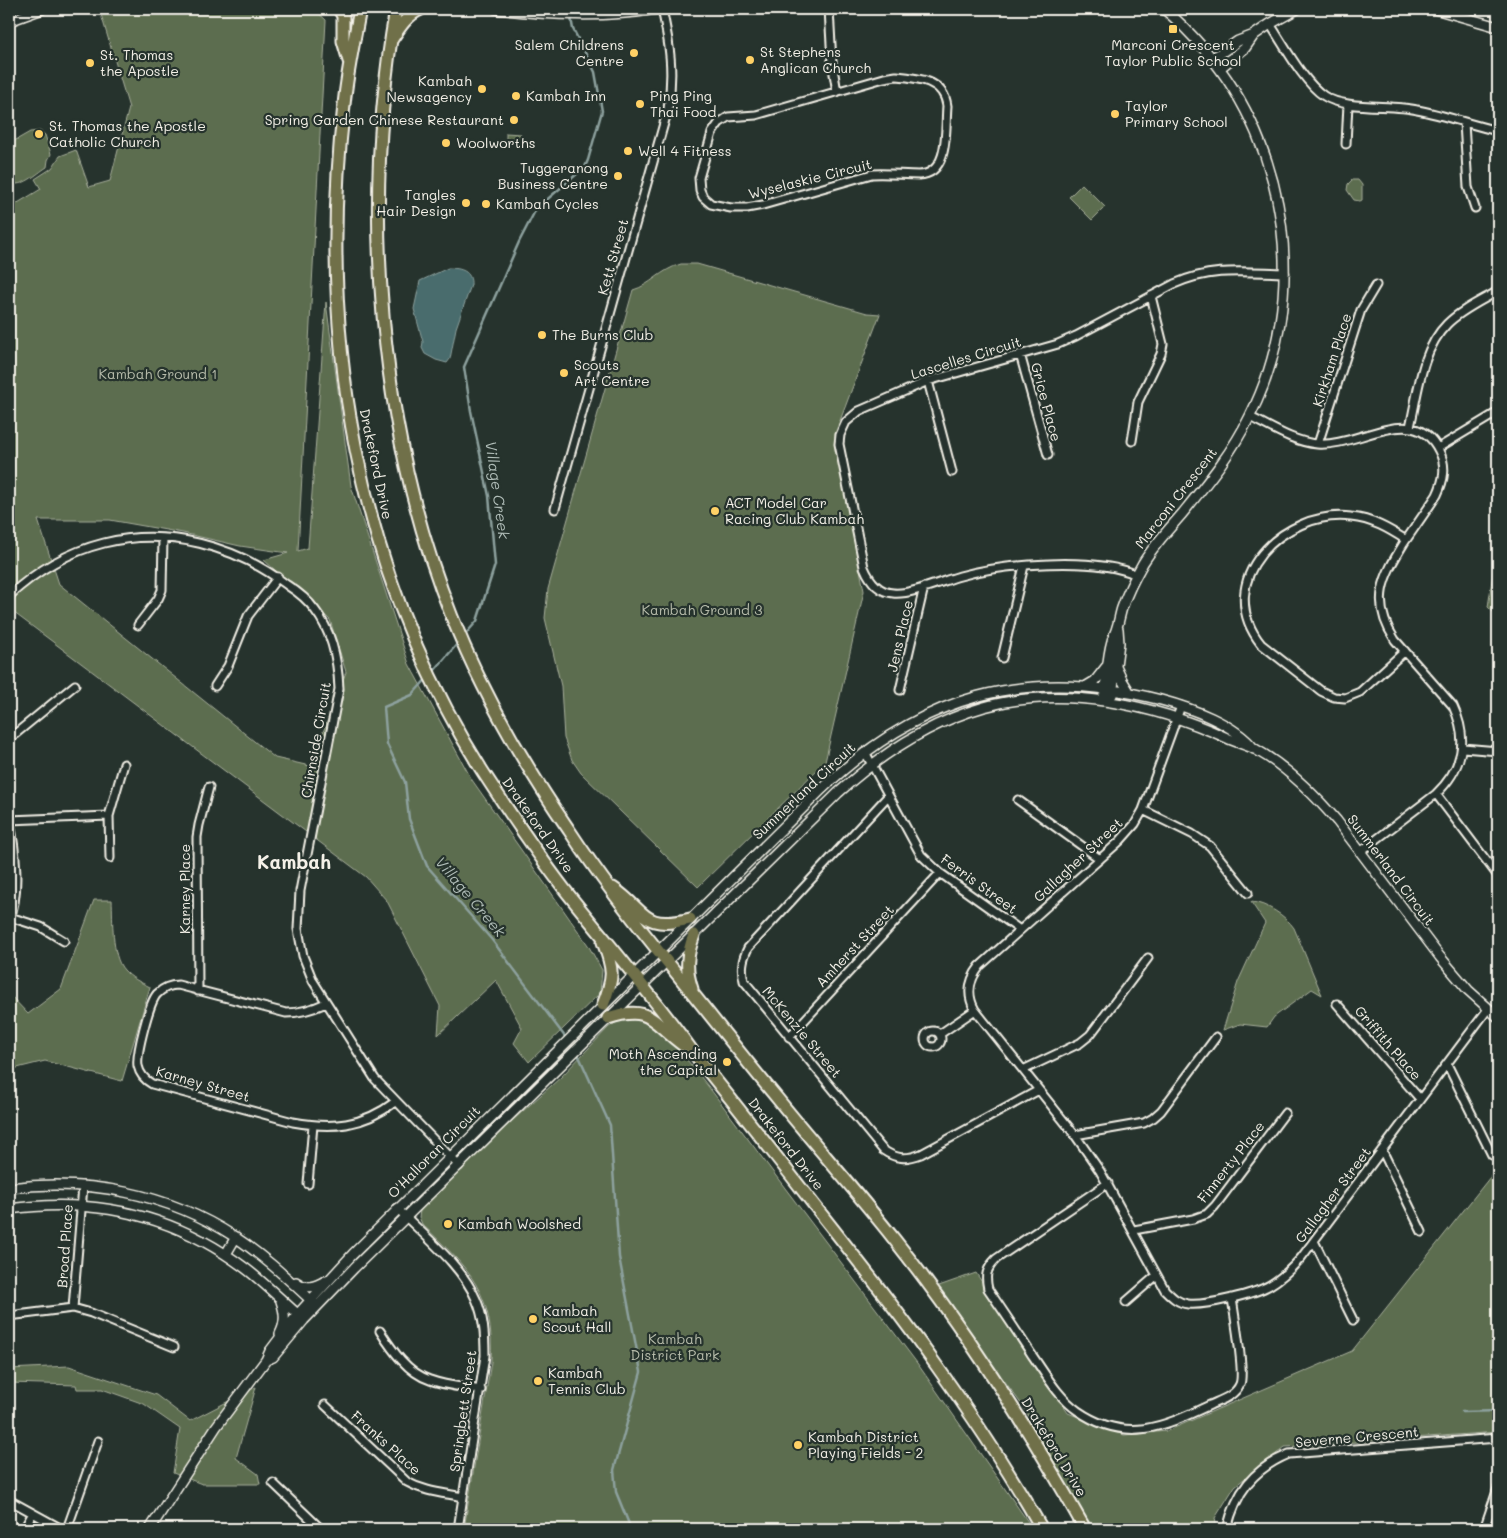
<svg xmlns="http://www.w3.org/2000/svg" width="1507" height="1538" viewBox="0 0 1507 1538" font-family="Mali,sans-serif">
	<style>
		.green { fill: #5c6d4f; stroke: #a8af9c; fill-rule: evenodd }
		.water { fill: #486c6d; stroke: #8da19e }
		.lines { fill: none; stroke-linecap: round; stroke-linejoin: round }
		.stream { stroke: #8da19e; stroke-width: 2.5 }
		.minor-casing { stroke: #f4f1e8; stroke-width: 11 }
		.tertiary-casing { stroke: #f4f1e8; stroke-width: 12 }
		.trunk-casing { stroke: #f4f1e8; stroke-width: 15 }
		.minor { stroke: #26332d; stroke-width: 7 }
		.tertiary { stroke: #26332d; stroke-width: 9 }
		.trunk { stroke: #6f704a; stroke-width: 11 }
		.poi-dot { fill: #ffd166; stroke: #26332d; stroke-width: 2 }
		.labels { text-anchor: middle; stroke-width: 4.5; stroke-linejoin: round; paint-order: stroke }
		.poi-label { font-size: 14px; fill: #f4f1e8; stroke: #26332d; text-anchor: start }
		.street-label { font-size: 14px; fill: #f4f1e8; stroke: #26332d }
		.park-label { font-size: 14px; fill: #b7bcab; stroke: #26332d }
		.water-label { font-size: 15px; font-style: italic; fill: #afbcb7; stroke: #26332d }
		.district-label { font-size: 19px; font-weight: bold; fill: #f4f1e8; stroke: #26332d }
	</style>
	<rect width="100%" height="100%" fill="#26332d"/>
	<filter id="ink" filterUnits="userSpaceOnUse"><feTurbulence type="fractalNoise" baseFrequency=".02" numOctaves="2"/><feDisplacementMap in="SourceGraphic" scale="10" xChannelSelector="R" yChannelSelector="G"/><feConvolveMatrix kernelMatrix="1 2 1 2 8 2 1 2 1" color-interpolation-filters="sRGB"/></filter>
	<g filter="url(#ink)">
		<!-- green -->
		<path class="green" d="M107 9H314L326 20 298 551 308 548 326 302 351 486 409 664 472 780 588 945 602 970 600 993 529 1062 514 1043 522 1028 496 980 438 1035 440 1006 387 901 366 877 9 609V193L16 204 41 189 35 179 52 168 60 156 76 150 89 187 110 181 129 108 100 11ZM38 520H110L183 533 240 546 288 553 264 560 330 620 346 672 310 766 275 758 59 584Z
			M40 131 45 135 51 154 48 160 47 167C36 174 23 188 9 183V159L10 158 9 155V144L30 132Z
			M506 133 521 134C520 140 517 142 511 143L506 138Z
			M1352 180H1358L1362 185V200L1360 201 1354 200 1347 190 1348 184Z
			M1082 184 1105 207 1092 220 1069 197Z
			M681 264H697L867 313 880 314 835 434 864 591 825 762 698 887 581 773 572 760 564 738 561 686 545 618 548 589 633 290C651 285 660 270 681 264Z
			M1498 539V617L1488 607Z
			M94 900H112C113 918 111 956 124 970 131 978 140 982 150 987L122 1081 45 1061 9 1070V994L28 1014 61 989Z
			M1251 902C1266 903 1286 916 1294 928L1322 995 1312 989 1274 1017 1267 1027 1240 1024 1223 1030 1238 982 1265 923Z
			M625 1017 646 1019 671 1040 708 1086 917 1363 1033 1529H464L491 1362C495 1293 469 1269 422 1224L419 1217 420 1211 494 1137 561 1077 609 1027Z
			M1498 1167V1432L1285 1447 1235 1486 1215 1518 1217 1529H1089L1025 1409 936 1287 976 1273 1068 1413 1124 1435 1167 1431 1352 1351Z
			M69 1366 156 1395 190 1421 256 1387 236 1458 258 1474 260 1484H202L173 1473 180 1429 144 1404 102 1389H77L76 1385 9 1383V1369Z"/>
		<!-- water -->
		<path class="water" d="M448 268C461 268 472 271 471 285L456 328 450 359 447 363 436 360 425 354 422 348 423 342 414 309 420 281Z"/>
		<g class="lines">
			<!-- stream -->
			<path class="stream" d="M463 637 477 621 495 565 489 496 471 411 464 367 519 242 536 209 585 167 588 160 602 111 595 72 573 29 571 18
				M434 671 458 643
				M428 677 412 695 384 707 387 744 405 782 409 819 427 866 492 940 578 1054 610 1125 619 1257 641 1372 614 1470 616 1492 631 1529
				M1462 1412 1498 1411"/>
			<!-- minor casing -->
			<g class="minor-casing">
				<path id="minor" d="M829 9 832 62 837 92
					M1270 24C1284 45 1304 83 1324 96 1345 110 1391 104 1417 110 1445 115 1471 125 1498 131
					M896 76C918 78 944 80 947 106 945 129 950 174 919 175 903 175 888 173 872 174L763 205 747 208H731L711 204 703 197 700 190 699 178 712 133 719 123 728 117 756 115 884 78Z
					M1464 123 1468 187 1475 208
					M1346 144 1348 104
					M1020 354 1048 455
					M928 381 952 472
					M1250 417C1271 427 1293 442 1317 444 1357 448 1415 400 1439 451 1447 466 1444 480 1437 495 1426 511 1415 527 1404 543 1383 577 1370 602 1395 640L1453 706C1469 740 1463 768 1436 794L1360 852
					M1410 427C1418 393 1421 350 1447 324 1461 310 1481 301 1498 291
					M1132 441 1138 402 1161 354 1163 344 1151 296
					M1318 444 1361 310 1376 285
					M1438 448 1498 412
					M555 509 668 109C674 71 670 46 662 9
					M1137 575C1094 556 1005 564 960 576 942 581 911 595 893 593 878 592 869 579 864 567L839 444 840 435 846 422 859 411 928 381 1058 344 1076 336 1174 284C1213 267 1244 272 1285 273
					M9 596C36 571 68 552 104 543 167 527 236 546 287 585 298 592 308 600 315 610 333 633 338 661 339 689L300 891 298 929 303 956 313 981 375 1079 459 1166
					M138 625 158 599 162 590 163 538
					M1405 651 1360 692 1345 698 1334 697 1321 691 1261 644C1211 581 1283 509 1351 517 1372 519 1389 529 1406 540
					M1002 658 1024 566
					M215 686 228 666 248 616 278 577
					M900 690 924 587
					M1181 706 1143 810 1135 824 1120 841 980 966C969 980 966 994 975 1010L1075 1135 1100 1171 1165 1290C1172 1297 1178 1303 1188 1304 1205 1306 1255 1294 1270 1285 1282 1278 1292 1268 1301 1258L1488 1009
					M9 739 75 685
					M1463 748 1498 751
					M865 752 921 855 940 873 1020 930
					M1436 794 1498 876
					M888 796 748 948C742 960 741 969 744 981L883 1150C896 1159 906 1160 921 1154L1039 1090
					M1018 800 1100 859
					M1143 810 1192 834 1210 846 1248 893
					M9 818C15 847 21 893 9 920
					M9 820 109 816
					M110 858 109 816 124 764
					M10 917 41 927 64 941
					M198 991 197 837 199 825 209 787
					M326 1003C313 1009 301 1013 286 1013L178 985C170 985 163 988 157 994 149 1003 136 1054 138 1066 140 1075 145 1080 152 1084L293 1122C332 1129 362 1127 395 1102
					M1337 1004 1420 1099
					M925 1039a8 8 0 1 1 16 0a8 8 0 1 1-16 0Z
					M940 1034 975 1010
					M789 1037 940 873
					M1447 1064 1492 1155
					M1023 1070 1080 1043 1090 1035 1148 958
					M1075 1135 1144 1123 1153 1118 1161 1111 1216 1037
					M1382 1150 1422 1232
					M1108 1183 996 1259C986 1269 985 1276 988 1289 1003 1311 1018 1333 1032 1355 1046 1375 1058 1397 1078 1411 1126 1444 1163 1427 1210 1405 1221 1400 1235 1396 1240 1384 1245 1372 1234 1314 1232 1298
					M308 1184 313 1125
					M397 1208C423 1235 461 1264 476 1299 484 1317 485 1336 485 1356L458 1529
					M1134 1230 1193 1219 1207 1214 1215 1206 1285 1113
					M1314 1241 1353 1320
					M1126 1302 1157 1275
					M73 1308 91 1313 174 1347
					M9 1316 73 1308 83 1186
					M380 1331C392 1350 408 1373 430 1380 446 1386 464 1387 481 1390
					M325 1405 407 1482C425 1492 444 1493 463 1497
					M273 1483 321 1529
					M9 1500 62 1529
					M24 1529 33 1513
					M67 1529 98 1441
					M1227 1529C1236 1492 1253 1469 1289 1454L1498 1438
					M1484 1529 1498 1488"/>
			</g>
			<!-- tertiary casing -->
			<g class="tertiary-casing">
				<path id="tertiary" d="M496 9C550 15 603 18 657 9
					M1435 9 1498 27
					M9 21 42 9
					M1212 59 1238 41 1254 35 1270 24 1297 9
					M1220 68 1245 48 1254 35
					M1116 667 1122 680 1130 693
					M1085 687 1095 681 1106 667
					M1104 695C1107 678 1107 658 1112 641 1113 636 1116 632 1117 627 1119 621 1120 614 1122 608 1127 593 1135 577 1143 563 1154 545 1168 530 1182 514 1207 483 1232 453 1250 416 1309 299 1290 150 1205 50 1192 35 1179 21 1164 9
					M1112 695 1119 643 1118 629
					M9 1188C87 1178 168 1193 235 1237 264 1256 289 1280 314 1303
					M9 1209C95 1197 175 1215 245 1268 265 1283 283 1302 302 1318
					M226 1254 236 1237
					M296 1282C306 1290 315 1287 325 1281
					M280 1334C286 1322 285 1313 281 1301
					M266 1360 273 1357 304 1320 354 1268 838 793C881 754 928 723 984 707 1064 685 1153 704 1227 738 1236 742 1246 745 1255 749 1287 767 1314 794 1337 821L1440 957 1468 990 1498 1017
					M150 1529 216 1427 266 1360 270 1351 298 1314 353 1254 820 791C920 695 1027 665 1161 700 1191 708 1235 724 1254 749"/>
			</g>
			<!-- trunk casing -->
			<g class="trunk-casing">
				<path id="trunk" d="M339 9 343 16V41L349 61
					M360 9C354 41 347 73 344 105 317 337 357 573 483 772 509 812 536 852 565 890 608 944 653 996 693 1052 735 1104 777 1157 818 1210 899 1312 977 1415 1042 1529
					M396 9C361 205 378 431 452 617 482 692 523 763 569 830 601 879 636 924 673 969 708 1012 742 1056 777 1098 815 1145 856 1191 894 1239 966 1330 1028 1427 1085 1529
					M392 39C399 28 408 14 421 9
					M613 888C647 911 641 931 690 919
					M692 989C685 969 687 954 694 935
					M603 1005C614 977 614 970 603 942
					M608 1018C652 1004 652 1023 683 1045"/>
			</g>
			<!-- minor -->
			<use href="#minor" class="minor"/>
			<!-- tertiary -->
			<use href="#tertiary" class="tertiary"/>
			<!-- trunk -->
			<use href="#trunk" class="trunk"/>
		</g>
	</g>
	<!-- markers -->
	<g class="poi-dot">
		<rect x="1168" y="24" width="10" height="10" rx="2.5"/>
		<circle cx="634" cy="53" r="5"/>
		<circle cx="750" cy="60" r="5"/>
		<circle cx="90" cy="63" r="5"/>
		<circle cx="482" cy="89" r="5"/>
		<circle cx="516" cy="96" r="5"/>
		<circle cx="640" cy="104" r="5"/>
		<circle cx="1115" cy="114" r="5"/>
		<circle cx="514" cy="120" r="5"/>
		<circle cx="39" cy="134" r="5"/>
		<circle cx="446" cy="143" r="5"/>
		<circle cx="628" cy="151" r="5"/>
		<circle cx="618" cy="176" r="5"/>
		<circle cx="466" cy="203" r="5"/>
		<circle cx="486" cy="204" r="5"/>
		<circle cx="542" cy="335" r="5"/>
		<circle cx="564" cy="373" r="5"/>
		<circle cx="715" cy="511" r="5"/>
		<circle cx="727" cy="1062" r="5"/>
		<circle cx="448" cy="1224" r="5"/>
		<circle cx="533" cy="1319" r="5"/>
		<circle cx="538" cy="1381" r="5"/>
		<circle cx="798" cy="1445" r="5"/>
	</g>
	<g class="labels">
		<!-- poi labels -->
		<g class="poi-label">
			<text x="624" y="50" text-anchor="end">Salem Childrens<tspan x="624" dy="16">Centre</tspan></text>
			<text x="1173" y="50" text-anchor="middle">Marconi Crescent<tspan x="1173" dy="16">Taylor Public School</tspan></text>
			<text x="760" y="57">St Stephens<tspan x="760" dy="16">Anglican Church</tspan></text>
			<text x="100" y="60">St. Thomas<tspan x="100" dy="16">the Apostle</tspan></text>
			<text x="472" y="86" text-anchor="end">Kambah<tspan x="472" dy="16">Newsagency</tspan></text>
			<text x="526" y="101">Kambah Inn</text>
			<text x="650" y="101">Ping Ping<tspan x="650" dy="16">Thai Food</tspan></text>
			<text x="1125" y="111">Taylor<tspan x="1125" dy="16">Primary School</tspan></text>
			<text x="504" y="125" text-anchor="end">Spring Garden Chinese Restaurant</text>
			<text x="49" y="131">St. Thomas the Apostle<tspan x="49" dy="16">Catholic Church</tspan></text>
			<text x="456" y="148">Woolworths</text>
			<text x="638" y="156">Well 4 Fitness</text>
			<text x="608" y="173" text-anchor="end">Tuggeranong<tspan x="608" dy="16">Business Centre</tspan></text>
			<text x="456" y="200" text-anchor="end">Tangles<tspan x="456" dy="16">Hair Design</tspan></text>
			<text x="496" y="209">Kambah Cycles</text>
			<text x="552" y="340">The Burns Club</text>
			<text x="574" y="370">Scouts<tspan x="574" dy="16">Art Centre</tspan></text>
			<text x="725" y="508">ACT Model Car<tspan x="725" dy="16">Racing Club Kambah</tspan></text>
			<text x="717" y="1059" text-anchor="end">Moth Ascending<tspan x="717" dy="16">the Capital</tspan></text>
			<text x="458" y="1229">Kambah Woolshed</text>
			<text x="543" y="1316">Kambah<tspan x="543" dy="16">Scout Hall</tspan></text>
			<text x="548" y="1378">Kambah<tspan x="548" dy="16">Tennis Club</tspan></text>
			<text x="808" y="1442">Kambah District<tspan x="808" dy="16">Playing Fields - 2</tspan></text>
		</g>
		<!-- street labels -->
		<g class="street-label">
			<text transform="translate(810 179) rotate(-14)" y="5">Wyselaskie Circuit</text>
			<text transform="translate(613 257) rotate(-74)" y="5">Kett Street</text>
			<text transform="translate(966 358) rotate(-17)" y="5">Lascelles Circuit</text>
			<text transform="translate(1332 360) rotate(-72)" y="5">Kirkham Place</text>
			<text transform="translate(1046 402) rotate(75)" y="5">Grice Place</text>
			<text transform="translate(376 464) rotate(78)" y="5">Drakeford Drive</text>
			<text transform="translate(1176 498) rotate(-52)" y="5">Marconi Crescent</text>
			<text transform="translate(900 636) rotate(-77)" y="5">Jens Place</text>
			<text transform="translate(316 740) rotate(-80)" y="5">Chirnside Circuit</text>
			<text transform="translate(804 791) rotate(-43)" y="5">Summerland Circuit</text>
			<text transform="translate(538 825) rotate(55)" y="5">Drakeford Drive</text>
			<text transform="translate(1078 860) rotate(-43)" y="5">Gallagher Street</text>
			<text transform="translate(1391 870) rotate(53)" y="5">Summerland Circuit</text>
			<text transform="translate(979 884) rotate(36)" y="5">Ferris Street</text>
			<text transform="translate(185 889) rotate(-90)" y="5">Karney Place</text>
			<text transform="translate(855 946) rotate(-47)" y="5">Amherst Street</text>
			<text transform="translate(802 1032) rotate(50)" y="5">McKenzie Street</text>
			<text transform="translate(1388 1043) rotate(49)" y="5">Griffith Place</text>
			<text transform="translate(203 1084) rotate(16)" y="5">Karney Street</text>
			<text transform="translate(786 1144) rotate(52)" y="5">Drakeford Drive</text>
			<text transform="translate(434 1152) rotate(-45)" y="5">O'Halloran Circuit</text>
			<text transform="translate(1231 1162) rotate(-52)" y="5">Finnerty Place</text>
			<text transform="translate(1333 1195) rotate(-53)" y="5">Gallagher Street</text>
			<text transform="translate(65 1246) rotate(-86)" y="5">Broad Place</text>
			<text transform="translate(463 1411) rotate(-82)" y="5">Springbett Street</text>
			<text transform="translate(1357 1437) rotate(-5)" y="5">Severne Crescent</text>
			<text transform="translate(386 1443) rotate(42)" y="5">Franks Place</text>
			<text transform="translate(1054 1447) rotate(59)" y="5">Drakeford Drive</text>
		</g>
		<!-- park labels -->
		<g class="park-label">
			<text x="158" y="379">Kambah Ground 1</text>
			<text x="702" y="615">Kambah Ground 3</text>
			<text x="675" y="1344">Kambah<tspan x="675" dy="16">District Park</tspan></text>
		</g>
		<!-- water labels -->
		<g class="water-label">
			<text transform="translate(497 490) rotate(82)" y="5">Village Creek</text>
			<text transform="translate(470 897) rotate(50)" y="5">Village Creek</text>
		</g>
		<!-- district labels -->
		<g class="district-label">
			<text x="294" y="869">Kambah</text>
		</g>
	</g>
	<!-- margin -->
	<rect width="1507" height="1538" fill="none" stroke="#26332d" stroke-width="30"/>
	<rect x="15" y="15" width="1477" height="1508" fill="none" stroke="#f4f1e8" stroke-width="2" filter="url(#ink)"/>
</svg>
